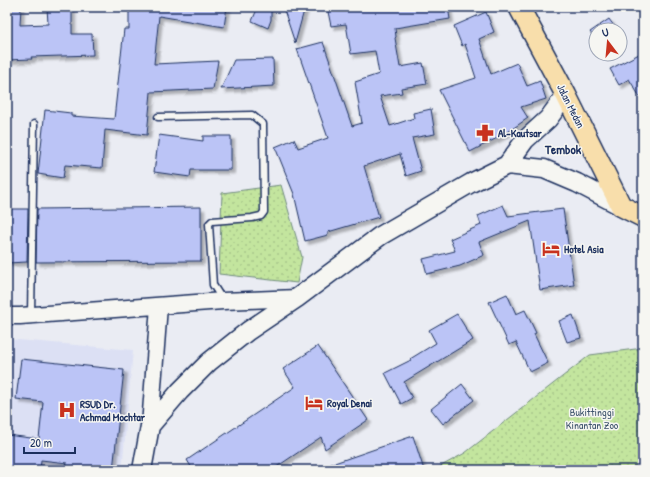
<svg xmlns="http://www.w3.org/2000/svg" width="650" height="477" viewBox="0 0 650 477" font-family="'Patrick Hand',sans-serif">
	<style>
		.built { fill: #dce0f4 }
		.green { fill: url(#green-dots); stroke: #6f8a7e }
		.building { fill: #bbc4f6; stroke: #1b2f5e; filter: url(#shadow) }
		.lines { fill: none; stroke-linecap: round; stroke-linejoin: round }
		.service-casing { stroke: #1b2f5e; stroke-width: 9 }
		.tertiary-casing { stroke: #1b2f5e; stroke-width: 19 }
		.secondary-casing { stroke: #1b2f5e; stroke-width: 21 }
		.primary-casing { stroke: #1b2f5e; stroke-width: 23 }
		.service { stroke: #f6f6f2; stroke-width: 6 }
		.tertiary { stroke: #f6f6f2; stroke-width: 16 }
		.secondary { stroke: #f6f6f2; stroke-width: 18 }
		.primary { stroke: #f8deab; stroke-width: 20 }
		.labels { text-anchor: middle; stroke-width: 3; stroke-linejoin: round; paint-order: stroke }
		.street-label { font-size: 11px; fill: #1b2f5e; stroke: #f6f6f2 }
		.poi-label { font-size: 11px; font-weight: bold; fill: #1b2f5e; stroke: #f6f6f2; text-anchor: start }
		.park-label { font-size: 11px; fill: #3d536b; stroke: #f6f6f2 }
		.quarter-label { font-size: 13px; font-weight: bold; fill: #1b2f5e; stroke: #f6f6f2 }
	</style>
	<defs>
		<pattern id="green-dots" width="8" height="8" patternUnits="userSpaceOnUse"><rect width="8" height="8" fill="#c3e59e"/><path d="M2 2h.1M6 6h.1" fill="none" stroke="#a7c58a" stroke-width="1.8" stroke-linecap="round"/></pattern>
		<filter id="shadow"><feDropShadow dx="3.5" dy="3.5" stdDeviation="1" flood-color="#0004"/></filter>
	</defs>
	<rect width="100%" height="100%" fill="#eaecf3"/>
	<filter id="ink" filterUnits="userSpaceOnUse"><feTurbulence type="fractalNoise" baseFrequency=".025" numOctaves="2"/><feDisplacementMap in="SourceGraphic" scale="8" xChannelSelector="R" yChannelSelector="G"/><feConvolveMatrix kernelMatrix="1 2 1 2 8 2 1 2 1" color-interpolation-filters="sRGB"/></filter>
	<g filter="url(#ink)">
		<!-- built -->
		<path class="built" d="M7 339 133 350 122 470H7Z"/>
		<!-- green -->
		<path class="green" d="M281 185 302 257 297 283 219 274 222 193Z
			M643 348V470H434L465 453 590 355Z"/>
		<!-- building -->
		<path class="building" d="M7 7H21L20 25 48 24 47 7H72V34H92L93 55 31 57 32 59 7 60Z
			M129 7H227L224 27 159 16 154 64 218 61 213 89 151 92 147 135 105 130 102 168 65 165 63 178 38 174 45 110 71 113V116L114 119 124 29H129Z
			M258 7H271V20L268 28 252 21Z
			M283 7H305L295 43Z
			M327 7H448L450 19 395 28 396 37 395 38 400 67 423 63 427 84 401 88 402 93 380 96 390 126 414 118 413 113 431 109 435 134 412 138 421 171 406 176 400 154 364 166 379 217 328 232V235L305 241 294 194 275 147 294 139 298 148 328 138 297 49 323 42 352 126 362 123 355 82 379 74 375 51 351 54 346 24 331 26Z
			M486 12 494 32 479 39 491 74 517 63 527 86 540 81 546 99 521 107 528 118 505 134 470 152 439 90 476 78 465 44 462 46 454 26Z
			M609 19 617 30H596V40L590 32Z
			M643 52V102L629 79 619 85 610 69Z
			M273 59 274 86 221 89 234 60Z
			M159 135 203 141V136H231V170H191L190 177 154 172Z
			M503 205 508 216 563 209 574 285 540 290 530 221 479 242 484 255 460 266 427 274 423 259 455 251 450 239 481 225 478 216Z
			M201 207V261L36 262 37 209Z
			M7 209H28L27 262 7 263Z
			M507 294 516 314 525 310 536 333 534 334 548 363 530 372 516 342 509 345 489 302Z
			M457 314 473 340 404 382 412 398 401 404 385 373 411 360 410 359 436 343 429 330Z
			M573 315 581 338 567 342 559 321Z
			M318 346 368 420 325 449 321 437 272 470H193L187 460 295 387 283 369Z
			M21 359 124 370 113 470H66L67 463 41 460 40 470H7V435L39 439 43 402 16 399Z
			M462 384 474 400 443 424 431 409Z
			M413 436 424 470H321L320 468Z"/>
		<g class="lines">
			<!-- service casing -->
			<g class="service-casing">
				<path id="service" d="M158 117 252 115 263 124 264 212 261 216 252 218 212 221 209 224 213 285 222 299
					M31 315 34 124"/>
			</g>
			<!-- tertiary casing -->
			<g class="tertiary-casing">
				<path id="tertiary" d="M7 316H20L223 301 297 298
					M150 426 159 306"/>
			</g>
			<!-- secondary casing -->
			<g class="secondary-casing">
				<path id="secondary" d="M507 165 544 169 577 183 621 206
					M142 470 150 426 180 391 209 362 248 331 297 298 380 236 471 183 507 165 525 140 548 119 566 95"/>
			</g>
			<!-- primary casing -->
			<g class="primary-casing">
				<path id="primary" d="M519 7 566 95 621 206 643 217"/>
			</g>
			<!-- service -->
			<use href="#service" class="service"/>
			<!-- tertiary -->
			<use href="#tertiary" class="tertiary"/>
			<!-- secondary -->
			<use href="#secondary" class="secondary"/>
			<!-- primary -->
			<use href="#primary" class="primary"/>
		</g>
	</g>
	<!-- icons -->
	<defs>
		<g id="pharmacy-bare" transform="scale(1.38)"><path d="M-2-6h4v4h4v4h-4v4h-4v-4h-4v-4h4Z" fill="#c8321e" stroke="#f6f6f2" stroke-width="2.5" paint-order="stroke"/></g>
		<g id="hotel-bare" transform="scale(1.38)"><path d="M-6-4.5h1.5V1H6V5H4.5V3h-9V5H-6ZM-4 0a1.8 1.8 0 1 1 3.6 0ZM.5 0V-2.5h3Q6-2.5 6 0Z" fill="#c8321e" stroke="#f6f6f2" stroke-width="2.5" paint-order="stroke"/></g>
		<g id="hospital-bare" transform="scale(1.38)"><path d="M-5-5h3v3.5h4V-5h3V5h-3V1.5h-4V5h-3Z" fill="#c8321e" stroke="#f6f6f2" stroke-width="2.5" paint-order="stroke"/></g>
	</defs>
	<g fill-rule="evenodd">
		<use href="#pharmacy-bare" x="485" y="133"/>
		<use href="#hotel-bare" x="551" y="249"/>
		<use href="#hotel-bare" x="314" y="403"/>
		<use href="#hospital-bare" x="67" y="410"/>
	</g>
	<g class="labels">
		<!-- street labels -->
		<g class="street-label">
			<text transform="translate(571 106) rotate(63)" y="4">Jalan Medan</text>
		</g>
		<!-- poi labels -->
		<g class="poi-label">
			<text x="498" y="137">Al-Kautsar</text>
			<text x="564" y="253">Hotel Asia</text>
			<text x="327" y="407">Royal Denai</text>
			<text x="80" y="408">RSUD Dr.<tspan x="80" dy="13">Achmad Mochtar</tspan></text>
		</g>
		<!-- park labels -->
		<g class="park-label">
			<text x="592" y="416">Bukittinggi<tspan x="592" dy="13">Kinantan Zoo</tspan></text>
		</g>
		<!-- quarter labels -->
		<g class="quarter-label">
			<text x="563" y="154">Tembok</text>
		</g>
	</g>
	<!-- margin -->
	<rect width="650" height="477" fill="none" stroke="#f6f6f2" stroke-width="24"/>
	<rect x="12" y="12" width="626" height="453" fill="none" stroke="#1b2f5e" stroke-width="1.5" filter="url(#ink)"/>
	<!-- north arrow -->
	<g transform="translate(608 42) rotate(344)"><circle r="19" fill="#f6f6f2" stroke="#9ea6b7"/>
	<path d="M0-3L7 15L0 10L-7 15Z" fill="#c8321e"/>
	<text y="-6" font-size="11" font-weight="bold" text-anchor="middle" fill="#1b2f5e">U</text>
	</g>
	<!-- scale -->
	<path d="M24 447v6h51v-6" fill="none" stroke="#1b2f5e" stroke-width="2"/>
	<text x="30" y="447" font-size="12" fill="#1b2f5e" stroke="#f6f6f2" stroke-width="3" paint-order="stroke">20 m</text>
</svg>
